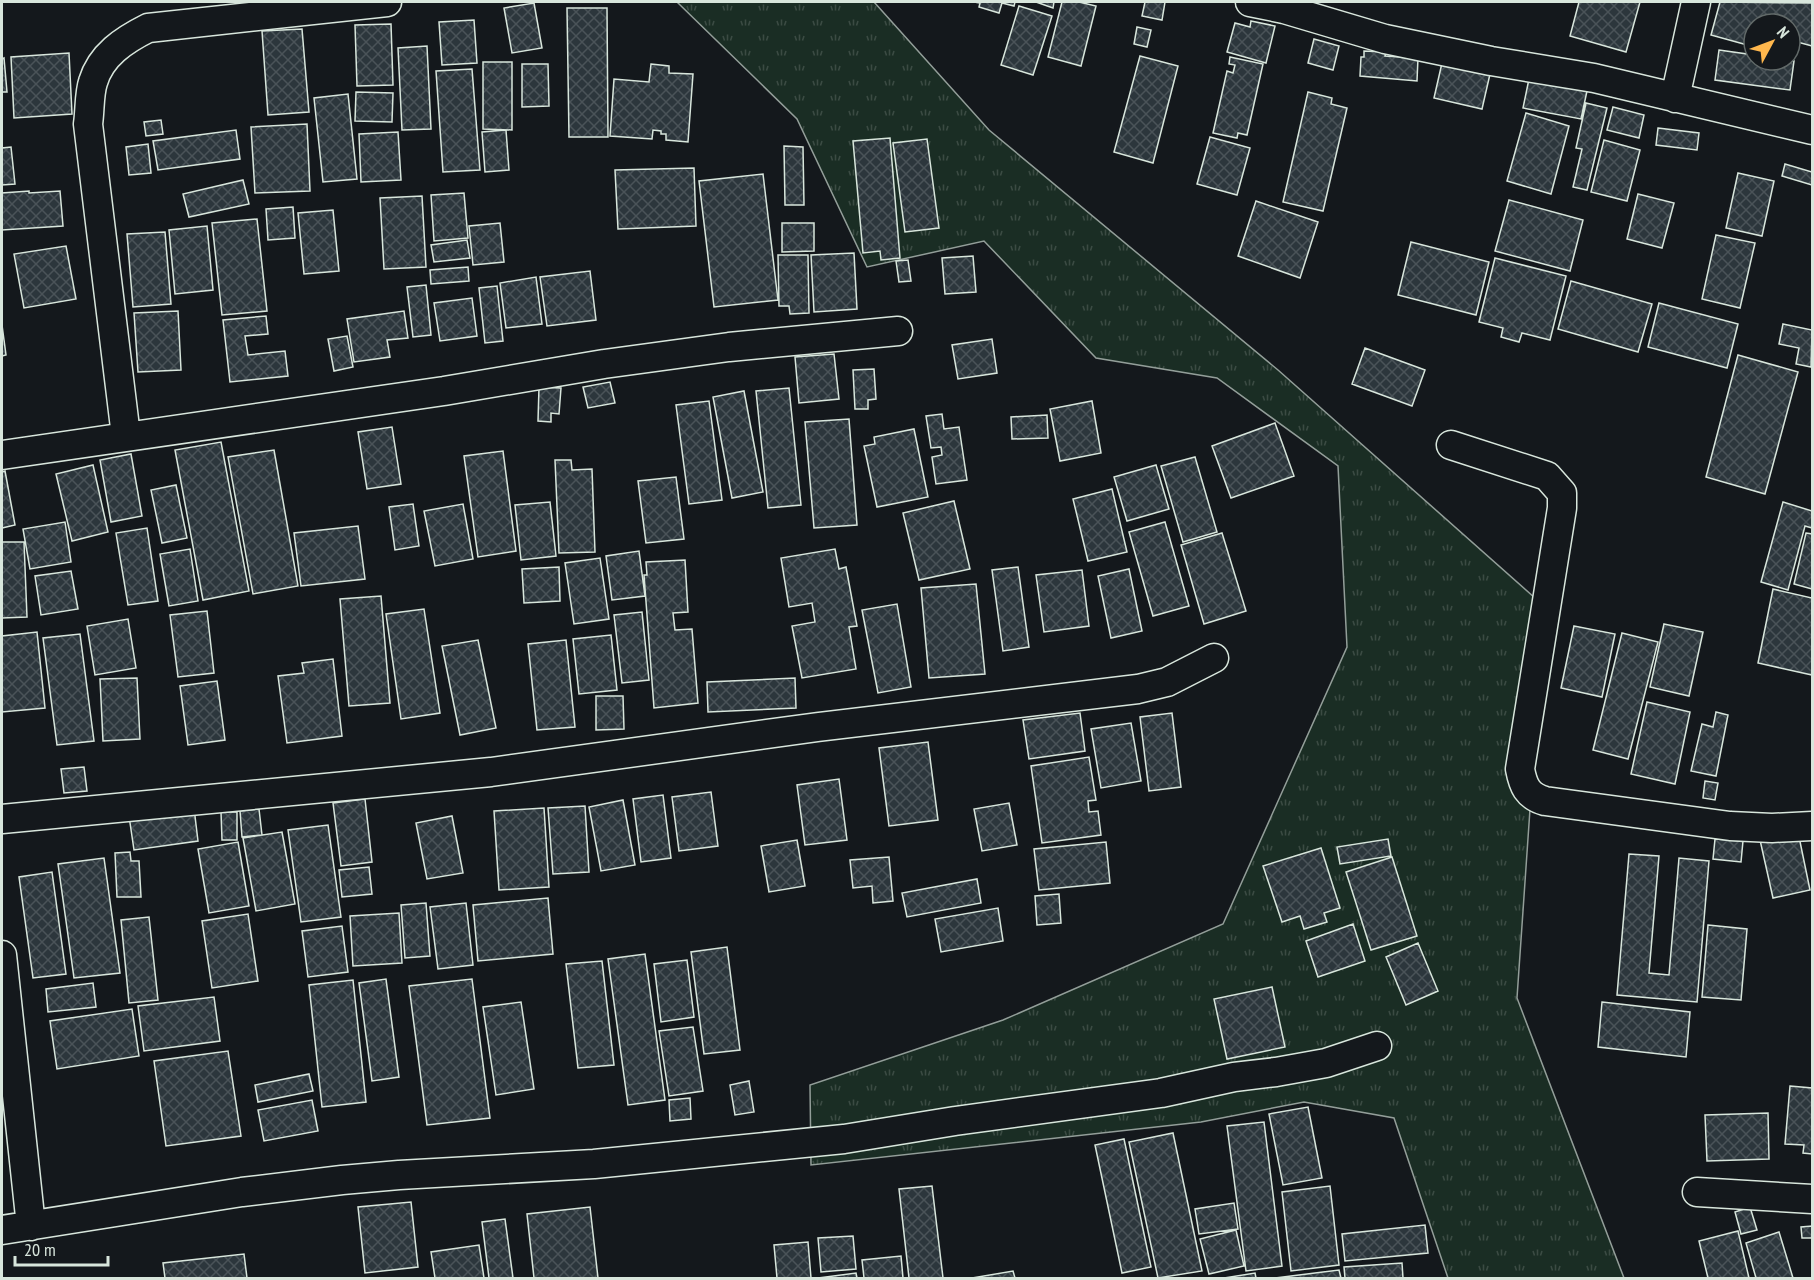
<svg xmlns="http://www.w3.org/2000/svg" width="1814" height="1280" viewBox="0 0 1814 1280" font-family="'PT Sans Narrow',sans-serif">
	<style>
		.grass { fill: url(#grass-tufts); stroke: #939e99; stroke-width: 1.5 }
		.building { fill: url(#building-cross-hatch); stroke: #d8e6dc; stroke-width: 1.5 }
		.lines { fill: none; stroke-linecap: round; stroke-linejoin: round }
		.minor-casing { stroke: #d8e6dc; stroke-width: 31 }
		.minor { stroke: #14181c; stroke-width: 28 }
	</style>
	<defs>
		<pattern id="grass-tufts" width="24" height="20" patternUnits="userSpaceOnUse" patternTransform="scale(1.5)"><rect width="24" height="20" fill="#1a2d24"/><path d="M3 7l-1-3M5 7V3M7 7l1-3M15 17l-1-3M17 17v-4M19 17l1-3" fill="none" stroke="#3b4b43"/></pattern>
		<pattern id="building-cross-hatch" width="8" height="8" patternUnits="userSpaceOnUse" patternTransform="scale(1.5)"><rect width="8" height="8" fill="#2c363c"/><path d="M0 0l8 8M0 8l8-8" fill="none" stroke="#4a5358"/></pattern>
	</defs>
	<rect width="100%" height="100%" fill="#14181c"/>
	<!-- grass -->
	<path class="grass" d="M677 2H874L989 130 1278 370 1544 606 1517 998 1624 1278H1448L1394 1118 1304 1102 1201 1122 811 1165 810 1085 1003 1020 1223 924 1347 647 1338 466 1217 378 1096 358 984 241 867 267 797 119Z"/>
	<!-- building -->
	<path class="building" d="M974 2H1015L1014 6 1002 3 999 13 979 7 980 3Z
		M1036 2H1054L1053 8Z
		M1062 2H1079L1096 6 1081 66 1048 57Z
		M1145 2H1165L1162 20 1142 16Z
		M1579 2H1640L1626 52 1570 36Z
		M1720 2 1812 3V46L1790 40V24H1754L1751 46 1711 35Z
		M534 3 542 48 512 53 504 8Z
		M1019 6 1052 16 1033 75 1001 65Z
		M567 8H607L608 137H569Z
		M474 20 477 63 442 65 439 22Z
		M1251 21 1275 26 1266 63 1227 52 1235 23 1250 27Z
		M391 24 393 85 357 86 355 25Z
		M1137 27 1151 30 1147 47 1134 44Z
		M302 29 309 112 268 115 262 31Z
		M1314 39 1339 46 1333 70 1308 63Z
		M427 46 431 129 402 130 398 48Z
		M1719 50 1754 55V60L1794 61 1790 90 1715 80Z
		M1364 51 1386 52 1385 56 1418 58 1417 81 1360 76 1361 57H1364Z
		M69 53 72 114 14 118 11 57Z
		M1140 56 1178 66 1153 163 1114 152Z
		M1230 57 1263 64 1247 135 1238 133 1237 138 1213 133 1227 71 1233 73 1235 65 1229 64Z
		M4 58 7 92H2V59Z
		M483 62H512V130L483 129Z
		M1442 63 1490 74 1482 109 1434 98Z
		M522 64H548L549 106 522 107Z
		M651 64 669 66V73L693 74 688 142 666 140V134H661V131L653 130 652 139 610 136 614 79 649 82Z
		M472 69 480 170 443 172 436 71Z
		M1529 79 1587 91 1581 119 1523 108Z
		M356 92 393 93 392 122 355 121Z
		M1308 92 1332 98 1331 104 1347 108 1323 211 1283 202Z
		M348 94 357 179 323 182 314 98Z
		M1586 103 1607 108 1587 190 1573 187 1582 149 1576 148Z
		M1613 107 1644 115 1639 138 1607 130Z
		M1526 113 1569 126 1551 194 1507 181Z
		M161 120 163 134 146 136 144 122Z
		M307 124 310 191 255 193 251 127Z
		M1658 128 1699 133 1697 150 1656 145Z
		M236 130 240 159 158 170 153 141Z
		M506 130 509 170 485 172 482 132Z
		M398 132 401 180 361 182 359 134Z
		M1210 137 1250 148 1237 195 1197 184Z
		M890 138 900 258 881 260 880 251 863 253 853 141Z
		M927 139 939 228 905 232 893 143Z
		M1604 140 1640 150 1627 201 1591 192Z
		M148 144 151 173 129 175 126 147Z
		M784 146 803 147 804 205H785Z
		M11 147 15 184 2 185V148Z
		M1785 164 1812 172V185L1782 176Z
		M694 168 696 226 618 229 615 170Z
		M1738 173 1774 181 1762 236 1726 228Z
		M763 174 778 300 714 307 699 181Z
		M243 180 249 204 189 217 183 194Z
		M29 191V193L60 191 63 226 2 230V193Z
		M464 193 468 238 434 241 431 195Z
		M1638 194 1674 203 1662 248 1627 239Z
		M422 196 426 267 384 269 380 198Z
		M1509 200 1583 220 1570 271 1495 251Z
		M1256 201 1318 222 1300 278 1238 256Z
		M293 207 295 238 268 240 266 209Z
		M333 210 339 271 304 274 298 213Z
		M257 219 267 311 222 315 212 223Z
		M500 223 504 262 473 265 469 226Z
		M782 223H814V251L782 252Z
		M207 226 213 290 175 294 169 230Z
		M165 232 171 304 133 307 127 234Z
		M1716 235 1755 243 1740 308 1702 299Z
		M467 240 470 258 434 262 431 245Z
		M1411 242 1489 262 1476 315 1398 295Z
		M66 246 76 299 24 308 14 254Z
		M854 253 857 309 814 312 811 255Z
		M778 255H808L809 313 790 314 789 306H779Z
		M973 256 976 292 945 294 942 258Z
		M1495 258 1566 276 1550 340 1522 333 1519 342 1501 337 1503 328 1479 322Z
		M908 260 911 281 899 282 896 261Z
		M468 267 469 281 431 284 430 270Z
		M590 271 596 320 547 326 540 277Z
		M536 277 542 324 506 328 500 283Z
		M1571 281 1652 304 1638 352 1558 329Z
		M426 285 431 335 413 337 407 287Z
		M497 286 503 341 485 343 479 288Z
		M472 298 477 336 440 341 434 303Z
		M1659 303 1738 324 1727 368 1648 347Z
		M178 311 181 370 138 372 134 313Z
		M404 311 408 338 387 340 390 357 354 362 347 319Z
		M266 316 268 334 245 336 248 355 285 351 288 376 230 382 223 320Z
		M1783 324 1812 330 1811 367 1796 364 1799 348 1779 344Z
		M2 325 6 355 2 356Z
		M347 336 353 367 334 371 328 339Z
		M992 339 997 373 958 379 952 345Z
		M1365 348 1425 370 1412 406 1352 384Z
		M834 354 839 399 799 403 795 357Z
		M1738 355 1798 372 1765 494 1706 477Z
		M874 369 876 399 868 400V409H855L853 370Z
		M610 382 615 403 588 408 583 387Z
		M539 387 561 388 559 414 551 413V422L538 421Z
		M789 388 801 505 768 508 756 391Z
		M744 391 763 492 732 498 713 397Z
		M709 401 722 500 689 504 676 405Z
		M1092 401 1101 453 1060 461 1050 409Z
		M942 414 944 429 959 427 967 480 936 484 932 457 942 455 941 447 931 448 926 416Z
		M1047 415 1048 438 1012 439 1011 417Z
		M849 419 857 525 814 528 805 422Z
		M1275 423 1294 476 1231 498 1212 446Z
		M392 427 401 484 367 489 358 432Z
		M914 429 928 497 877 507 864 446 875 444 874 437Z
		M221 442 249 591 203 600 175 450Z
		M274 450 298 586 253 594 228 457Z
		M503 451 516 551 478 557 464 456Z
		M131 454 142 516 111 522 100 460Z
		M1195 457 1217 532 1183 542 1161 466Z
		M555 460H571L572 470 592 469 595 552 559 553Z
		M93 465 108 532 72 541 56 474Z
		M1156 465 1169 509 1127 521 1114 477Z
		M5 471 15 525 2 528V472Z
		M676 477 684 539 646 543 638 481Z
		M176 485 187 538 162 543 151 490Z
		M1112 489 1127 552 1088 561 1073 499Z
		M954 501 970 569 919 580 903 513Z
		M550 502 556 556 521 560 515 505Z
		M1783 502 1812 511V528L1805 526 1788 590 1761 582Z
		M413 504 419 546 395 550 389 507Z
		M463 504 473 559 435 566 424 511Z
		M65 522 71 562 30 569 23 529Z
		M1165 522 1189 606 1153 616 1129 532Z
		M358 526 365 579 301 586 294 533Z
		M147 528 158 601 128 605 116 533Z
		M1222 533 1246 611 1204 624 1181 545Z
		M1806 533 1812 534V589L1794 584Z
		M2 542H24L27 617 2 618Z
		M190 549 198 601 169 606 160 554Z
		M835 549 839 569 846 567 857 626 849 627 856 669 802 678 792 626 815 622 812 603 789 607 781 558Z
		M639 551 645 596 612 600 606 556Z
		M600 558 609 619 574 624 565 563Z
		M685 560 688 612 673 613 675 630 692 629 698 703 654 708 644 575H647L646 562Z
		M559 567 560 601 524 603 522 569Z
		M1018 567 1029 647 1003 651 992 570Z
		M1129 569 1142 631 1111 638 1098 576Z
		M1082 570 1089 626 1044 632 1036 575Z
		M71 571 78 609 41 615 35 576Z
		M976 584 985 674 929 678 921 588Z
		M1773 589 1812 598V675L1758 663Z
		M381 596 390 703 349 706 340 599Z
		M897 604 911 687 878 693 862 610Z
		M424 609 440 713 401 719 386 614Z
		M207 611 214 673 178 677 170 615Z
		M642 612 649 680 622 683 614 615Z
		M128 619 136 668 95 675 87 626Z
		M1664 624 1703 632 1689 696 1650 687Z
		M1574 626 1615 634 1602 697 1561 688Z
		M37 632 45 708 2 712V636Z
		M1622 633 1658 642 1628 759 1593 750Z
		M80 634 94 741 57 745 43 638Z
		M611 635 617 690 579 694 573 639Z
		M478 640 496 728 460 735 442 646Z
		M566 640 575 727 537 730 528 644Z
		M333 659 342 736 287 743 278 676 304 673 302 663Z
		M137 678 140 739 103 741 100 679Z
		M795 678 796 708 708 712 707 682Z
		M217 681 225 740 188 745 180 686Z
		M596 696H623L624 729 596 730Z
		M1647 702 1690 712 1675 784 1631 774Z
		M1716 712 1728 715 1716 776 1691 771 1702 724 1713 727Z
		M1080 713 1085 751 1029 759 1023 720Z
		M1172 713 1181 787 1149 791 1140 717Z
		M1131 723 1141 781 1101 788 1091 729Z
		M928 742 938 820 889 826 879 748Z
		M1089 757 1096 800 1088 801 1089 812 1098 811 1101 835 1042 843 1031 766Z
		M84 767 87 791 64 793 61 769Z
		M839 779 847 840 805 845 797 785Z
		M1705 781 1718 783 1715 800 1703 798Z
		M711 792 718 846 679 851 672 797Z
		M663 795 671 858 641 862 633 799Z
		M365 799 372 862 341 866 333 803Z
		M623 800 635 865 601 871 589 807Z
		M1009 803 1017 845 982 851 974 809Z
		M585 806 589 872 553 874 548 808Z
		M194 808 198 841 134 850 129 816Z
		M544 808 549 887 499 890 494 811Z
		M259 809 262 835 242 837 240 811Z
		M221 812H237V840H222Z
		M452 816 463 873 427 879 416 823Z
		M328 825 341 917 301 922 288 830Z
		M282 832 295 904 256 911 243 838Z
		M1798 832 1810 890 1773 898 1760 840Z
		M1388 839 1391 856 1340 864 1337 847Z
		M1715 839 1743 841 1741 862 1713 859Z
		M797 840 805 886 769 892 761 846Z
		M238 842 249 906 209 913 198 849Z
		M1106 842 1110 883 1039 890 1034 849Z
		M1321 848 1340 908 1324 913 1327 922 1304 929 1300 916 1282 922 1263 866Z
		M130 852 131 861H139L141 897H117L115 853Z
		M1629 854 1659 856 1649 973 1669 975 1679 858 1709 861 1697 1002 1617 995Z
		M889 857 893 901 873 903 872 886 853 888 850 860Z
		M1392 857 1417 936 1371 950 1346 872Z
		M104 858 120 973 74 978 58 864Z
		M369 867 372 894 342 897 339 870Z
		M52 872 66 974 33 978 19 877Z
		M977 879 981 903 907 917 902 893Z
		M1059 894 1061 923 1037 925 1035 896Z
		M548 898 553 954 478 961 473 905Z
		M426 903 430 956 405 958 401 905Z
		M466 903 473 965 438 969 430 907Z
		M998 908 1003 941 941 952 935 919Z
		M399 913 402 963 353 966 350 916Z
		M248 914 258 981 212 988 202 921Z
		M149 917 158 1000 129 1003 121 920Z
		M1353 924 1365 961 1318 977 1306 941Z
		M1708 925 1747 929 1741 1000 1702 997Z
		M342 926 348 972 308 977 302 931Z
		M1418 943 1438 991 1406 1005 1386 957Z
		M727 947 740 1050 704 1054 691 952Z
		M645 954 665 1100 628 1105 608 959Z
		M687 960 694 1017 661 1022 654 964Z
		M602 961 614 1065 578 1068 566 964Z
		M386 979 399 1077 372 1081 359 983Z
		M472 979 490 1118 427 1125 409 986Z
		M353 980 366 1102 322 1107 309 985Z
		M93 983 96 1007 48 1012 46 989Z
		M1272 987 1285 1047 1227 1059 1214 999Z
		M214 997 220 1041 144 1051 138 1006Z
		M521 1002 534 1089 496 1095 483 1007Z
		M1602 1002 1690 1012 1686 1057 1598 1047Z
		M132 1009 139 1056 57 1069 50 1021Z
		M693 1027 703 1091 669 1096 659 1031Z
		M228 1051 241 1136 166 1146 154 1061Z
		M309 1074 313 1091 258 1102 255 1085Z
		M749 1081 754 1112 735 1115 730 1085Z
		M1790 1086 1812 1088V1154L1803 1153 1804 1145 1785 1144Z
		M690 1098 691 1119 670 1121 669 1100Z
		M312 1100 318 1131 264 1141 258 1110Z
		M1308 1107 1322 1178 1283 1185 1269 1114Z
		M1768 1113 1769 1159 1707 1161 1705 1115Z
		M1264 1122 1282 1266 1246 1271 1227 1126Z
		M1173 1133 1202 1271 1158 1278 1129 1142Z
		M1124 1139 1151 1267 1122 1273 1095 1145Z
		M932 1186 943 1278H909L899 1189Z
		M1330 1186 1339 1265 1291 1271 1282 1192Z
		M411 1202 418 1267 365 1273 358 1207Z
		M1234 1203 1238 1229 1199 1234 1195 1209Z
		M590 1207 598 1278H534L527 1214Z
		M1750 1207 1757 1230 1741 1234 1735 1212Z
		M505 1219 513 1278H489L482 1222Z
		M1425 1225 1428 1253 1345 1261 1342 1234Z
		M1812 1226V1238H1802L1801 1227Z
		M1236 1230 1244 1266 1209 1274 1200 1239Z
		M1738 1231 1749 1278H1708L1699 1241Z
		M1779 1232 1793 1278H1756L1746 1243Z
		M853 1236 856 1269 821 1272 818 1238Z
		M808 1242 811 1278H777L774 1245Z
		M479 1245 484 1278H435L431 1252Z
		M244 1254 247 1278H165L163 1263Z
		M901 1256 903 1278H864L862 1260Z
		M1402 1263 1403 1278H1345L1344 1267Z
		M1339 1270 1341 1278H1275Z
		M1013 1271 1015 1278H972Z
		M856 1273 857 1278H818Z
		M1255 1273 1256 1278H1224Z"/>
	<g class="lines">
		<!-- minor casing -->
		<g class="minor-casing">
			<path id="minor" d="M1250 2 1284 9 1385 39 1491 61 1594 78 1812 130
				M1675 98 1696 2
				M126 436 88 124C90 111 89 94 93 82 101 55 124 40 148 28L387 2
				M1451 445 1547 476 1562 493V508L1520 769C1523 785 1527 796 1545 801L1730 826 1772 828 1812 826
				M2 455 444 391 604 364 729 347 898 331
				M2 819 491 772 818 727 1138 689 1167 682 1214 658
				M2 955 31 1226
				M1697 1192 1812 1199
				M2 1230 242 1192 342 1180 399 1175 594 1164 844 1139 955 1121 1161 1093 1234 1077 1276 1072 1326 1063 1377 1046"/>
		</g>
		<!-- minor -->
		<use href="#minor" class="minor"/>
	</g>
	<!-- border -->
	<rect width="1814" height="1280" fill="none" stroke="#d8e6dc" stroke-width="6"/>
	<!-- north arrow -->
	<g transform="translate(1772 42) rotate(49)"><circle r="28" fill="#14181c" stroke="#626a69" stroke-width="1.5"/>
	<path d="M0-4.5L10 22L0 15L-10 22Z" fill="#ffb74d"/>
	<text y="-9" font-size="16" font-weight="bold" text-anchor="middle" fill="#d8e6dc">N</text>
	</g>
	<!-- scale -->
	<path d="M15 1256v9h93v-9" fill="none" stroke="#d8e6dc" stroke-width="3"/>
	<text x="24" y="1256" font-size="18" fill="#d8e6dc" stroke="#14181c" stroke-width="4.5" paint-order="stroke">20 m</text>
</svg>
